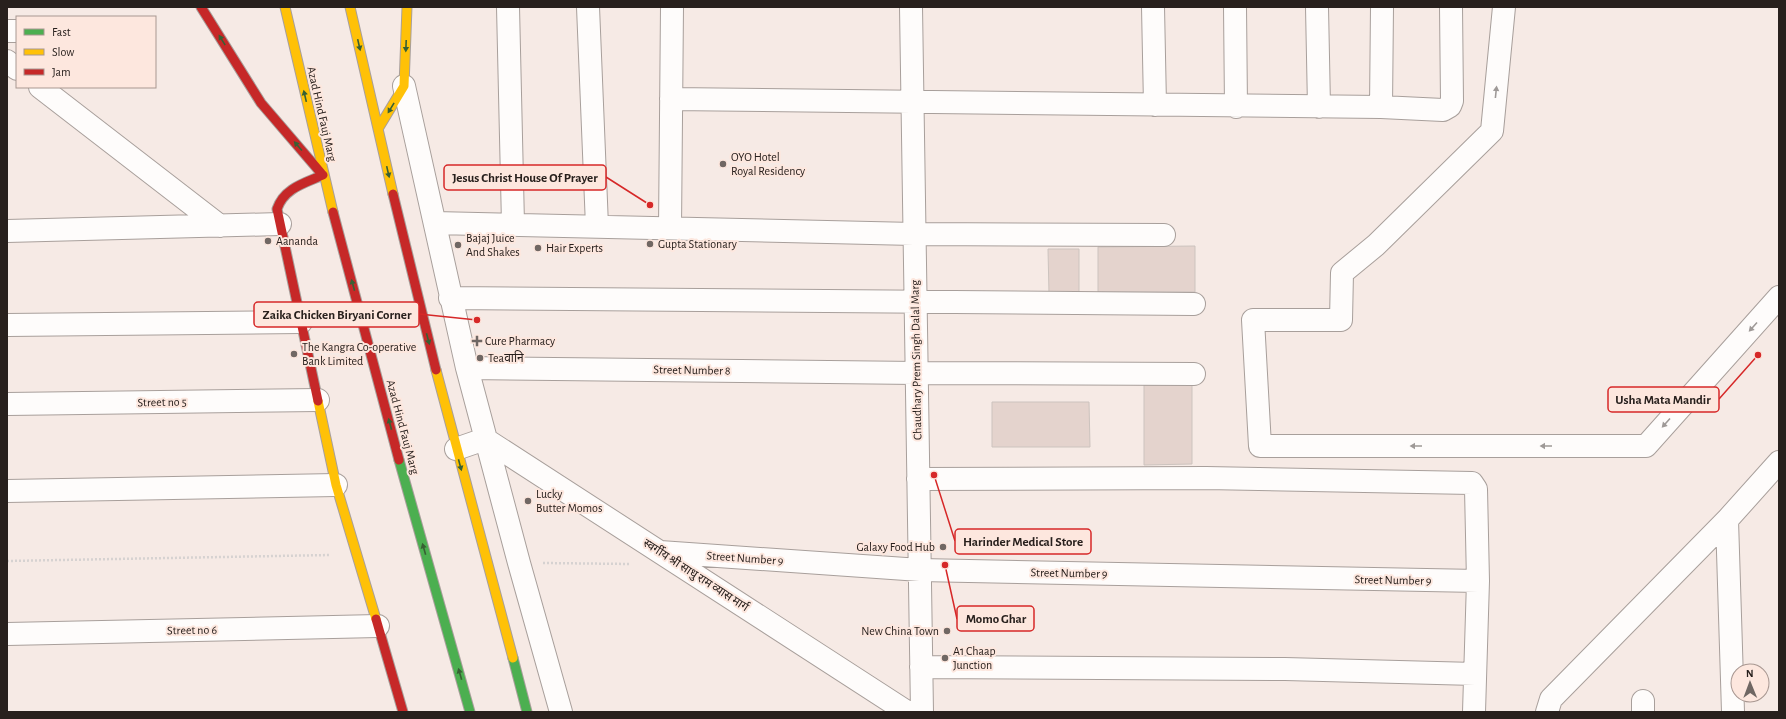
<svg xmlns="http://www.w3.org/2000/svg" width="1786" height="719" viewBox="0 0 1786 719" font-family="'Alegreya Sans','Noto Sans Devanagari',sans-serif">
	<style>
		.building { fill: #e4d3cd; stroke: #ccc3be }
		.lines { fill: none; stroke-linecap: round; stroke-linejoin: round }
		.street-casing { stroke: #a89f9b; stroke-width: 24 }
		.fast-casing { stroke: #a89f9b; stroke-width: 11 }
		.slow-casing { stroke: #a89f9b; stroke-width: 11 }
		.jam-casing { stroke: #a89f9b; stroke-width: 11 }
		.path { stroke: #d6d2d1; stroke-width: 2.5; stroke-dasharray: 2 2; stroke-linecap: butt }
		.street { stroke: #fefcfb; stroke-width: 22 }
		.fast { stroke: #4caf50; stroke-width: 9 }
		.slow { stroke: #ffc107; stroke-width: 9 }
		.jam { stroke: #c62828; stroke-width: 9 }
		.oneway { fill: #386034 }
		.oneway2 { fill: #9e9997 }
		.poi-dot { fill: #706763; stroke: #fde7de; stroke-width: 1.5 }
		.labels { text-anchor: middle; stroke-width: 4; stroke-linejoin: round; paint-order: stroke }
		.street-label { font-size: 12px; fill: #28201d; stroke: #fde7de }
		.poi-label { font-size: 12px; fill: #28201d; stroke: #fde7de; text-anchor: start }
		.leader { fill: none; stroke: #d62828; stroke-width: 1.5 }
		.callout-dot { fill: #d62828; stroke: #fde7de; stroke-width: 1.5 }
		.callout { fill: #fde7de; stroke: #d62828; stroke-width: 1.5 }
		.callout-label { font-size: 13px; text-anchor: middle; font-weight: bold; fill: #28201d }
	</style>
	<rect width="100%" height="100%" fill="#f6eae5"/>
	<!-- building -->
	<path class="building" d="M1195 246V292H1098V247Z
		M1048 249H1079V294H1049Z
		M1192 384V464L1144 465V385Z
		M992 402H1089L1090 447H992Z"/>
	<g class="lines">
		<!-- street casing -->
		<g class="street-casing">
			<path id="street" d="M508 7 513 224
				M588 7 597 226
				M911 7 922 712
				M1153 7 1155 105
				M1235 7 1236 107
				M1317 7 1319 107
				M1504 7 1492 131 1376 245 1342 273 1341 320H1253L1260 446H1646L1779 297
				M7 31H17
				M7 61 17 69
				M404 86 467 368 519 563 561 712
				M40 87 220 226
				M671 99 1381 107 1443 110 1450 106 1452 101 1451 7
				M1381 107 1382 7
				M435 223 914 234 1164 235
				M670 228 672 7
				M7 231 280 224
				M450 298 1194 304
				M7 325 301 322
				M467 368 917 373 1194 374
				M7 404 318 400
				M456 449 485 439 907 712
				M918 479 1206 478 1472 483 1476 489 1478 581 1474 712
				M7 491 336 485
				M1727 520 1733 712
				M660 552 920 570 1478 581
				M7 634 378 626
				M921 667 1285 669 1475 674
				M1643 701V712
				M1547 712 1551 699 1727 520 1779 462"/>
		</g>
		<!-- fast casing -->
		<g class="fast-casing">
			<path id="fast" d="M399 460 470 712
				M513 658 527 712"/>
		</g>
		<!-- slow casing -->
		<g class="slow-casing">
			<path id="slow" d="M285 7 333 212
				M350 7 393 194
				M378 129 404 86 407 7
				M436 370 513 658
				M318 401 336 485 376 619"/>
		</g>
		<!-- jam casing -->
		<g class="jam-casing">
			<path id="jam" d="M201 7 261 103 321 173
				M393 194 436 370
				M333 212 399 460
				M318 401 277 209C284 188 305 183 323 175
				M376 619 403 712"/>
		</g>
		<!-- path -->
		<path class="path" d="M7 561 330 555
			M543 563 630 564"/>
		<!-- street -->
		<use href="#street" class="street"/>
		<!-- fast -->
		<use href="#fast" class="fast"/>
		<!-- slow -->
		<use href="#slow" class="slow"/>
		<!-- jam -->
		<use href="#jam" class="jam"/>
	</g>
	<!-- one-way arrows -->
	<defs><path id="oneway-solid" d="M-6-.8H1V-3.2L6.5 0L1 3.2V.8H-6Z"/></defs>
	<g class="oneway">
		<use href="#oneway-solid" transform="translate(222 40) rotate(-122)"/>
		<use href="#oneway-solid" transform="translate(359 45) rotate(77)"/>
		<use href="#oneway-solid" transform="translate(406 46) rotate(92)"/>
		<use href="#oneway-solid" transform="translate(305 96) rotate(-103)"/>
		<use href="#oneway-solid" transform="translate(391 108) rotate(121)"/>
		<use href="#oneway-solid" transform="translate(298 146) rotate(-131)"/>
		<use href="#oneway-solid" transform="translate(388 172) rotate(77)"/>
		<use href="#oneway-solid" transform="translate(353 285) rotate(-105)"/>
		<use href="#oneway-solid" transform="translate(428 339) rotate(75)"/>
		<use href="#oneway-solid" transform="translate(390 424) rotate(-105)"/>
		<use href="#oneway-solid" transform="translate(460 465) rotate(75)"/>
		<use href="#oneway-solid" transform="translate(424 549) rotate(-106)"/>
		<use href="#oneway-solid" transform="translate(460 674) rotate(-106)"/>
	</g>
	<g class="oneway2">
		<use href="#oneway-solid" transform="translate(1496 92) rotate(-84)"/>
		<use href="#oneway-solid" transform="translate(1753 327) rotate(132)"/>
		<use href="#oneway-solid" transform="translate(1666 423) rotate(132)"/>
		<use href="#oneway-solid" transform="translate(1416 446) rotate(-180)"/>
		<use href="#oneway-solid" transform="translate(1546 446) rotate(-180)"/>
	</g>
	<!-- markers -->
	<g class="poi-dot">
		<circle cx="723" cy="164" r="4"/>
		<circle cx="268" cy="241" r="4"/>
		<circle cx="650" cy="244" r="4"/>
		<circle cx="458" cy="245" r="4"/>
		<circle cx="538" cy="248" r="4"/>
		<path d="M475 335h4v4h4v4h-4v4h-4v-4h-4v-4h4z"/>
		<circle cx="294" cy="354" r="4"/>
		<circle cx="480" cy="358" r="4"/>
		<circle cx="528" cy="501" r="4"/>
		<circle cx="943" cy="547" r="4"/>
		<circle cx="947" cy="631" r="4"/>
		<circle cx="945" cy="658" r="4"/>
	</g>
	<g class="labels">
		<!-- street labels -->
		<g class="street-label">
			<text transform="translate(322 114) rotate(77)" y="4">Azad Hind Fauj Marg</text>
			<text transform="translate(916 360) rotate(-91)" y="4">Chaudhary Prem Singh Dalal Marg</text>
			<text transform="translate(692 370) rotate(1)" y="4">Street Number 8</text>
			<text transform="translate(162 402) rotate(-1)" y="4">Street no 5</text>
			<text transform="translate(403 427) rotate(75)" y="4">Azad Hind Fauj Marg</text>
			<text transform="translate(745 558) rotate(4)" y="4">Street Number 9</text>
			<text transform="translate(1069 573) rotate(1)" y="4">Street Number 9</text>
			<text transform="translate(696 575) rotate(33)" y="4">स्वर्गीय श्री साधु राम व्यास मार्ग</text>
			<text transform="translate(1393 580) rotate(1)" y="4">Street Number 9</text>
			<text transform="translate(192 630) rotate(-1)" y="4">Street no 6</text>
		</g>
		<!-- poi labels -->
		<g class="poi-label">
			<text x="731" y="161">OYO Hotel<tspan x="731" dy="14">Royal Residency</tspan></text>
			<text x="466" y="242">Bajaj Juice<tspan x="466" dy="14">And Shakes</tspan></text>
			<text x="276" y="245">Aananda</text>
			<text x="658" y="248">Gupta Stationary</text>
			<text x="546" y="252">Hair Experts</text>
			<text x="485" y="345">Cure Pharmacy</text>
			<text x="302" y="351">The Kangra Co-operative<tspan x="302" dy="14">Bank Limited</tspan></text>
			<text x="488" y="362">Teaवानि</text>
			<text x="536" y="498">Lucky<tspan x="536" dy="14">Butter Momos</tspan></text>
			<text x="935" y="551" text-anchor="end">Galaxy Food Hub</text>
			<text x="939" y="635" text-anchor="end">New China Town</text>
			<text x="953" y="655">A1 Chaap<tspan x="953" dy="14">Junction</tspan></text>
		</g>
	</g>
	<!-- callouts -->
	<path class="leader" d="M650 205L606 177M477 320L419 314M1758 355L1719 399M934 475L955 541M945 565L957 619"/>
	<g class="callout-dot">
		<circle cx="650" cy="205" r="4"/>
		<circle cx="477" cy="320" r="4"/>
		<circle cx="1758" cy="355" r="4"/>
		<circle cx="934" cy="475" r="4"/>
		<circle cx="945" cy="565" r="4"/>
	</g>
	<g class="callout">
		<rect x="444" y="165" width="162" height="25" rx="4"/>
		<rect x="254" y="302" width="165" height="25" rx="4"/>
		<rect x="1608" y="387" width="111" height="25" rx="4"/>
		<rect x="955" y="529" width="136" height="25" rx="4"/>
		<rect x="957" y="606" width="77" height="25" rx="4"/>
	</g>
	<g class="callout-label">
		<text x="525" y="182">Jesus Christ House Of Prayer</text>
		<text x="337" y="319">Zaika Chicken Biryani Corner</text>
		<text x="1663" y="404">Usha Mata Mandir</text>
		<text x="1023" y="546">Harinder Medical Store</text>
		<text x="996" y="623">Momo Ghar</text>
	</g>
	<!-- border -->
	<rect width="1786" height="719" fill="none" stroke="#28201d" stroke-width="16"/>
	<!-- legend -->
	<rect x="16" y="16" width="140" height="72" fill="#fde7de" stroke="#a89791"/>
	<rect x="24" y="29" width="20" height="6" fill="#4caf50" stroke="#a89791"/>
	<text x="52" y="36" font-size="12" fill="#28201d">Fast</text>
	<rect x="24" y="49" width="20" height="6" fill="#ffc107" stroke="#a89791"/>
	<text x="52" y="56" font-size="12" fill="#28201d">Slow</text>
	<rect x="24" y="69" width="20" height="6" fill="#c62828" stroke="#a89791"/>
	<text x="52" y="76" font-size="12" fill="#28201d">Jam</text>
	<!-- north arrow -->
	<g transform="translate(1750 683) rotate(359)"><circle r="19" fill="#fde7de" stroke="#a89791"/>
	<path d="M0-3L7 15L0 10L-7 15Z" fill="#706763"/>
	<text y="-6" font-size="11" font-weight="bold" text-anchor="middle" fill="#28201d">N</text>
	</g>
</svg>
